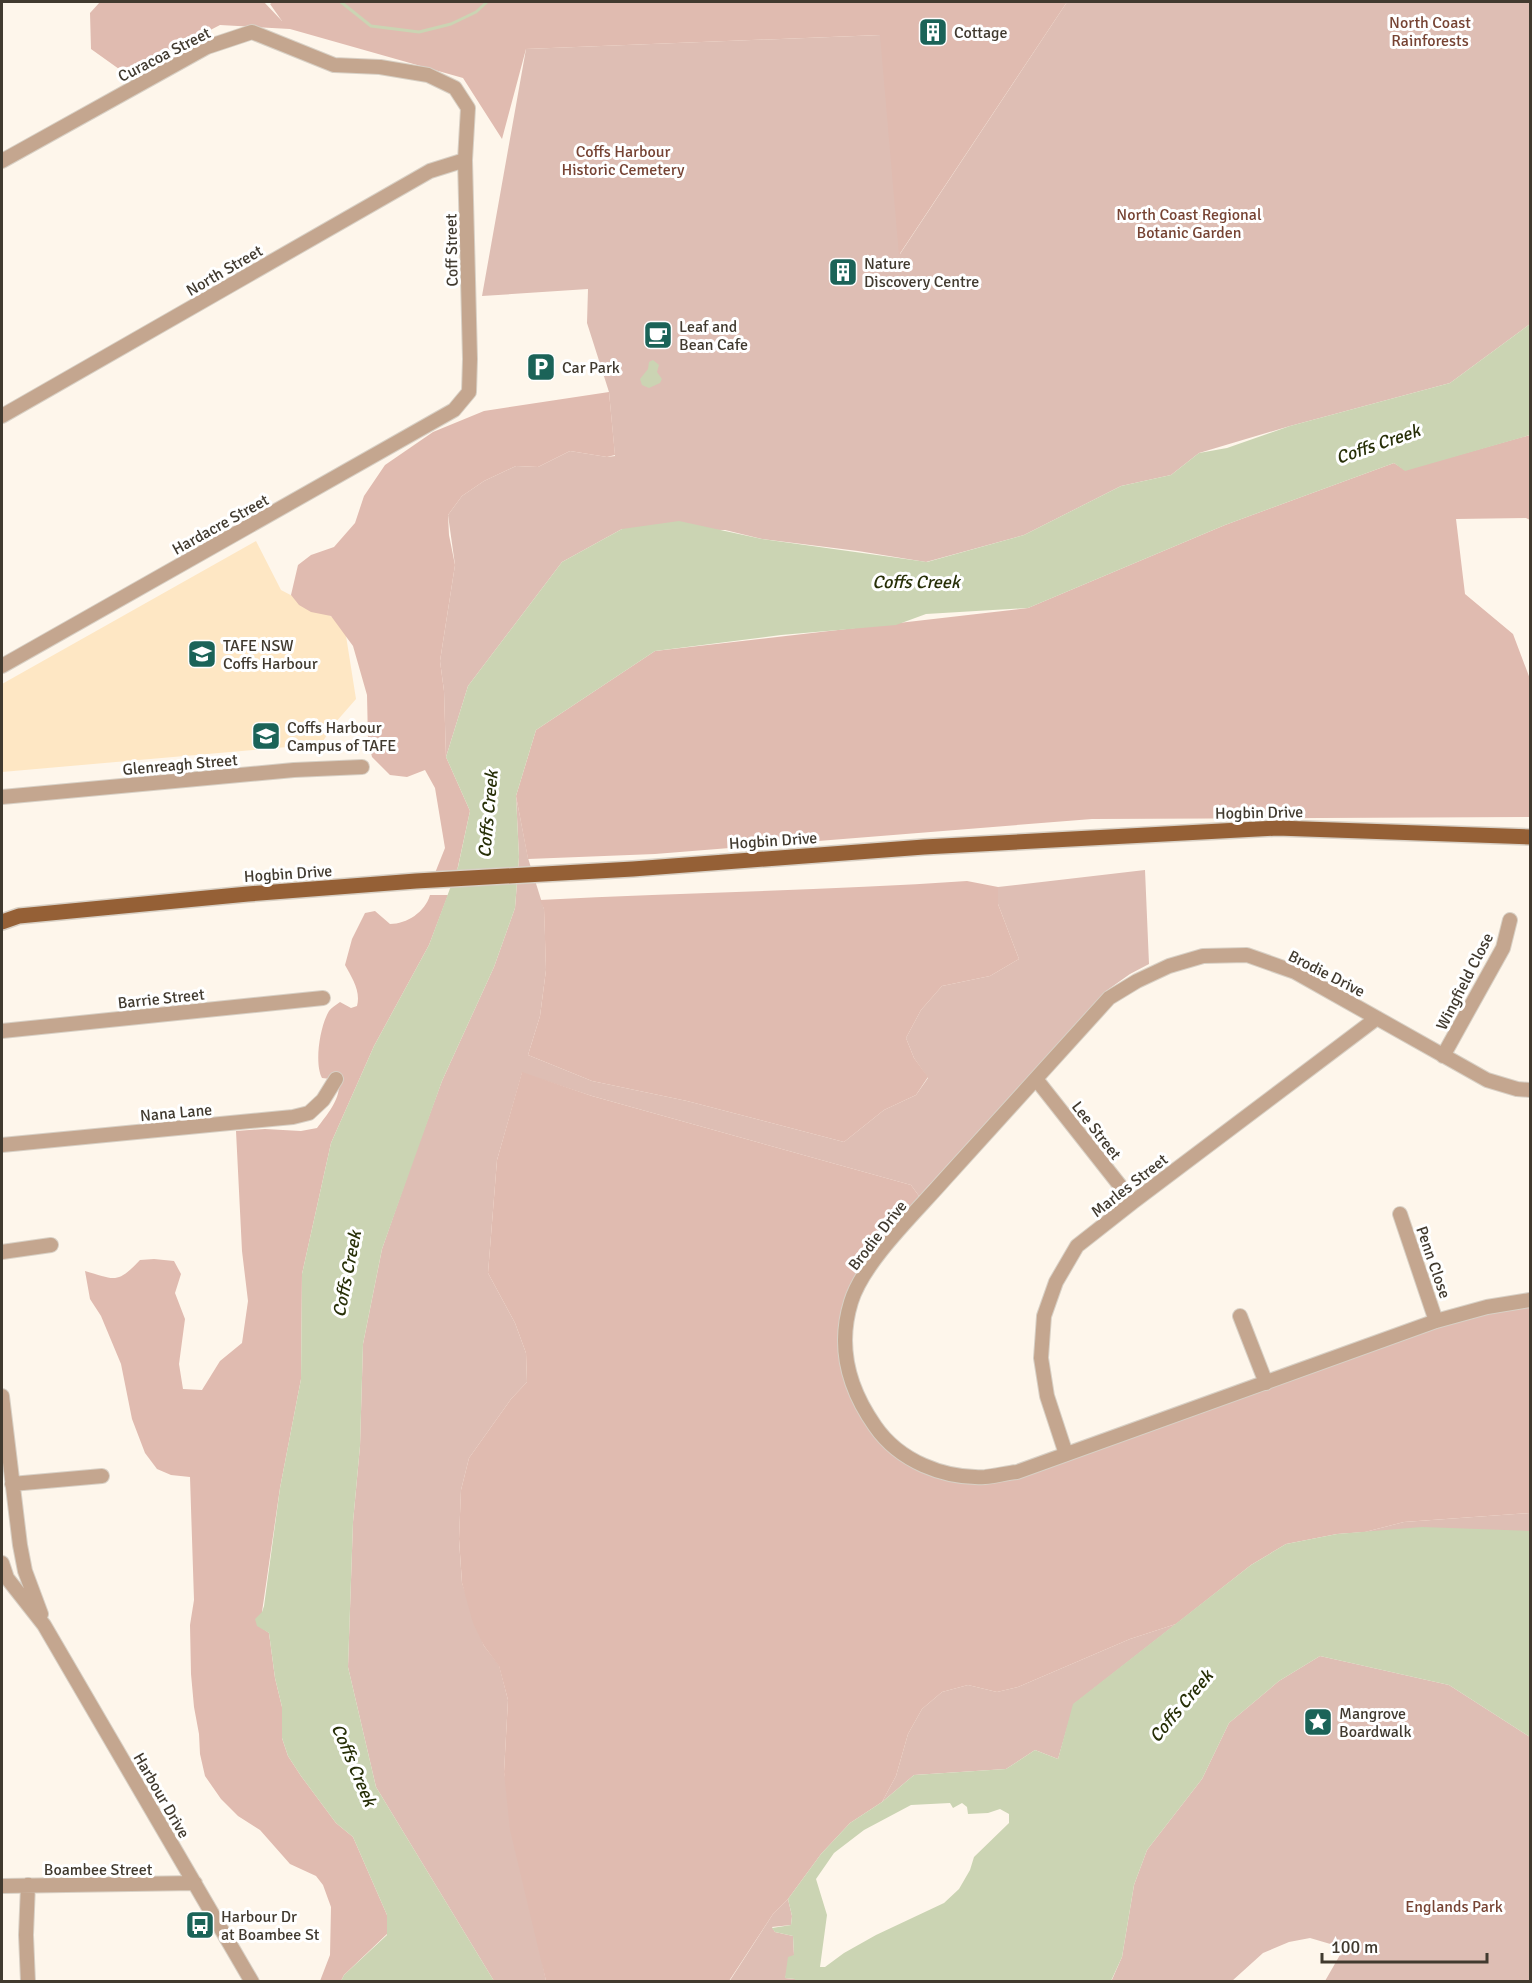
<svg xmlns="http://www.w3.org/2000/svg" width="1532" height="1983" viewBox="0 0 1532 1983" font-family="Signika,sans-serif">
	<style>
		.built { fill: #fee7c4 }
		.green { fill: #debeb4 }
		.forest { fill: #e0bbb0 }
		.water { fill: #cbd4b3; fill-rule: evenodd }
		.lines { fill: none; stroke-linecap: round; stroke-linejoin: round }
		.stream { stroke: #cbd4b3; stroke-width: 3 }
		.minor-casing { stroke: #d8d0c5; stroke-width: 16 }
		.major-casing { stroke: #d8d0c5; stroke-width: 18 }
		.minor { stroke: #c4a68f; stroke-width: 14 }
		.major { stroke: #956036; stroke-width: 15 }
		.labels { text-anchor: middle; stroke-width: 6; stroke-linejoin: round; paint-order: stroke }
		.park-label { font-size: 16px; fill: #764333; stroke: #fff }
		.poi-label { font-size: 16px; fill: #413a2f; stroke: #fff; text-anchor: start }
		.street-label { font-size: 16px; fill: #413a2f; stroke: #fff }
		.water-label { font-size: 18px; font-style: italic; fill: #272f07; stroke: #fff }
	</style>
	<rect width="100%" height="100%" fill="#fef6eb"/>
	<!-- built -->
	<path class="built" d="M256 541 281 590 344 623 356 699 335 723 321 744 2 772V684Z"/>
	<!-- green -->
	<path class="green" d="M1067 2H1530V324L1450 383 1290 426 1199 453 1171 475 1121 486 1024 535 926 562 858 551 762 539 725 530 622 529 562 562 468 686 446 757 444 691 440 661 455 565 448 515 462 496 484 481 516 466 538 467 570 451 607 457 615 456 609 392 587 323 588 289 482 296 526 49 881 35 900 254Z
		M516 796 528 858 544 909 545 936 546 970 540 1016 528 1055 592 1081 687 1101 844 1142 884 1110 916 1095 928 1078 914 1058 906 1038 921 1010 942 986 990 976 1019 959 998 904V887L1145 870 1149 964 1130 974 1106 991 919 1196 911 1185 592 1096 522 1073 497 1160 488 1273 515 1323 526 1353 527 1382 511 1399 469 1458 461 1490 459 1540 462 1583 484 1646 499 1665 508 1700 504 1772 546 1981H494L376 1787 348 1667 353 1522 360 1446 363 1344 382 1249 415 1154 442 1081 494 967 515 908 519 857Z
		M1530 1513V1531L1365 1532 1404 1522Z
		M1176 1624 1074 1704 1058 1759 1035 1750 1006 1769 914 1775 882 1802 896 1776 908 1734 922 1709 942 1692 968 1685 997 1692 1018 1687 1130 1639Z
		M1320 1656 1449 1685 1530 1737V1981H1325L1344 1948 1310 1938 1289 1942 1263 1953 1232 1981 1111 1982 1122 1957 1134 1885 1147 1850 1202 1779 1229 1723 1279 1681Z
		M788 1899 792 1916 791 1925 772 1927 775 1932 793 1936 794 1955 785 1978 795 1979V1981L729 1982 773 1914Z"/>
	<!-- forest -->
	<path class="forest" d="M100 2H264L282 21 270 4 273 2H1067L899 255 880 35 526 49 502 139 463 78 290 29 220 25 126 74 91 49 90 13Z
		M609 392 615 455 607 457 570 451 538 467 516 466 484 481 462 496 448 515 449 535 455 565 440 661 444 691 446 757 470 811 457 871 435 873 445 848 435 788 425 770 407 777 390 775 372 757 368 740 367 695 353 646 331 616 311 612 299 605 291 595 298 565 311 555 334 547 355 523 364 496 385 465 433 432 484 411Z
		M1530 435V520L1526 518 1456 519 1465 594 1513 634 1530 679V817L1092 819 655 854 528 859 516 796 536 730 655 651 1028 608 1225 525 1394 463 1405 470Z
		M967 881 998 887V904L1019 959 990 976 942 986 921 1010 906 1038 914 1058 928 1077 916 1095 884 1110 844 1142 687 1101 592 1081 528 1055 540 1016 546 970 544 909 540 900C683 892 825 891 967 881Z
		M430 895H448L429 945 374 1046 331 1143 302 1274 301 1379 280 1488 262 1612V1628L269 1633 275 1678 282 1707V1738L288 1756 301 1776 336 1823 353 1837 387 1915V1934L344 1975 341 1981H320L330 1955 331 1907 323 1885 316 1876 290 1864 260 1830 238 1816 221 1799 205 1776 200 1754 199 1734 194 1707 191 1674 190 1625 194 1600 190 1477 171 1475 157 1469 145 1453 132 1419 121 1364 101 1316 90 1299 85 1271C116 1280 117 1284 140 1260L154 1259 174 1261 181 1274 175 1293 185 1319 179 1364 183 1389 202 1390 220 1361 242 1343 248 1301 242 1251 236 1131 265 1129 301 1131 317 1128C328 1113 341 1099 339 1080L322 1078C314 1063 320 1026 329 1011 331 1008 336 1005 340 1002L351 1008 357 1006C361 991 352 978 345 965L352 939 365 913 375 911 390 924C407 924 425 912 430 895Z
		M522 1072 592 1096 911 1185 919 1196 885 1247 847 1318 860 1406 913 1462 985 1477 1436 1321 1530 1300V1513L1404 1522 1365 1532 1337 1534 1286 1544 1251 1565 1176 1624 1130 1639 1018 1687 997 1692 968 1685 942 1692 922 1709 908 1734 896 1776 882 1802 850 1823 821 1854 788 1899 773 1914 729 1981H546L510 1830 504 1772 508 1700 499 1666 484 1646 473 1623 462 1583 459 1539 461 1490 469 1458 511 1399 527 1382 526 1353 515 1323 488 1273 497 1160Z"/>
	<!-- water -->
	<path class="water" d="M1530 324V435L1405 471 1394 463 1225 525 1028 608 926 614 896 625 781 635 655 651 536 730 516 796 519 857 515 908 494 967 442 1081 382 1249 363 1344 360 1446 353 1522 348 1667 376 1787 494 1981H341L344 1975 387 1935V1915L353 1837 336 1823 301 1776 288 1756 282 1738V1707L275 1678 269 1633 257 1626 255 1619 262 1612 264 1606 280 1488 301 1379 302 1274 331 1143 374 1046 429 945 458 867 470 811 446 757 468 686 562 562 622 529 679 521 762 539 927 562 1024 535 1121 486 1171 475 1199 453 1227 448 1290 426 1450 383Z
		M653 360 659 365 657 372 662 379 660 383 649 388 642 385 640 379 648 369 649 362Z
		M1422 1527 1530 1531V1737L1449 1685 1320 1656 1279 1681 1229 1723 1202 1779 1147 1850 1134 1885 1122 1957 1111 1981 795 1982V1979L785 1978 788 1957 794 1955 793 1936 775 1932 772 1928 791 1925 792 1916 788 1899 821 1854 850 1823 882 1802 914 1775 1006 1769 1035 1750 1058 1759 1073 1704 1251 1565 1286 1544 1337 1534ZM950 1803 953 1808 962 1803 967 1807 968 1814 988 1813 1000 1809 1009 1814V1823L974 1857 970 1870 959 1889 944 1903 876 1935 844 1953 825 1967H820L827 1915 816 1879 834 1853 864 1830 911 1805Z"/>
	<g class="lines">
		<!-- stream -->
		<path class="stream" d="M341 2 371 26 419 32 451 24 476 12 487 2"/>
		<!-- minor casing -->
		<g class="minor-casing">
			<path id="minor" d="M2 161 207 47 252 32 334 65 380 67 428 75 455 88 468 108 465 160 470 359 469 392 454 410 2 666
				M2 416 430 171 465 160
				M2 797 294 770 362 767
				M2 1031 323 998
				M1443 1056 1503 948 1510 920
				M1036 1079 1133 1202
				M1530 1090 1517 1089 1487 1080 1295 972 1247 955 1203 956 1169 966 1137 981 1109 998C1054 1059 999 1119 944 1180 916 1212 863 1262 851 1302 837 1347 849 1389 875 1426 899 1461 944 1479 985 1477 996 1476 1006 1473 1017 1472L1436 1321 1487 1307 1530 1300
				M2 1145 293 1117 309 1113 323 1100 336 1079
				M1400 1214 1436 1321
				M2 1252 51 1245
				M1240 1316 1266 1383
				M2 1396 20 1545 25 1571 41 1614
				M1066 1454 1047 1396 1041 1358 1044 1316 1056 1282 1077 1246 1133 1202 1377 1018
				M12 1484 102 1476
				M2 1563 7 1578 44 1625 252 1982
				M2 1886 195 1883
				M28 1982 26 1935 28 1885"/>
		</g>
		<!-- major casing -->
		<g class="major-casing">
			<path id="major" d="M2 922 19 916 248 894 416 881 633 869 924 847 1277 828 1530 837"/>
		</g>
		<!-- minor -->
		<use href="#minor" class="minor"/>
		<!-- major -->
		<use href="#major" class="major"/>
	</g>
	<!-- icons -->
	<defs>
		<g id="building-square" transform="scale(1.5)"><rect x="-9" y="-9" width="18" height="18" rx="4" fill="#1b6358" stroke="#fff"/><path d="M-4-6H4V6H1V3H-1V6H-4ZM-2.5-4.3h1.7v1.8h-1.7ZM.8-4.3h1.7v1.8H.8ZM-2.5-1h1.7V.8h-1.7ZM.8-1h1.7V.8H.8Z" fill="#fff"/></g>
		<g id="cafe-square" transform="scale(1.5)"><rect x="-9" y="-9" width="18" height="18" rx="4" fill="#1b6358" stroke="#fff"/><path d="M-5.5-4.5H6V0H3Q3 3.5 0 3.5H-2.5Q-5.5 3.5-5.5 0ZM3-3.2v2h1.7v-2ZM-6 4.5H4V6H-6Z" fill="#fff"/></g>
		<g id="parking-square" transform="scale(1.5)"><rect x="-9" y="-9" width="18" height="18" rx="4" fill="#1b6358" stroke="#fff"/><path d="M-3.5-5.5H1a3.5 3.5 0 0 1 0 7H-1V5.5H-3.5ZM-1-3.4V-.6H.8a1.4 1.4 0 0 0 0-2.8Z" fill="#fff"/></g>
		<g id="university-square" transform="scale(1.5)"><rect x="-9" y="-9" width="18" height="18" rx="4" fill="#1b6358" stroke="#fff"/><path d="M0-5L7-2L0 1L-7-2ZM-4 1L0 2.5L4 1V4Q0 6-4 4Z" fill="#fff"/></g>
		<g id="sight-square" transform="scale(1.5)"><rect x="-9" y="-9" width="18" height="18" rx="4" fill="#1b6358" stroke="#fff"/><path d="M0-6L1.8-2.2L6-1.7L2.9 1.2L3.7 5.4L0 3.3L-3.7 5.4L-2.9 1.2L-6-1.7L-1.8-2.2Z" fill="#fff"/></g>
		<g id="bus-square" transform="scale(1.5)"><rect x="-9" y="-9" width="18" height="18" rx="4" fill="#1b6358" stroke="#fff"/><path d="M-5-6H5V4H4V6H2V4H-2V6H-4V4H-5ZM-3.5-4V0h7V-4ZM-3.5 1.2v1.5H-2V1.2ZM2 1.2v1.5H3.5V1.2Z" fill="#fff"/></g>
	</defs>
	<g fill-rule="evenodd">
		<use href="#building-square" x="933" y="32"/>
		<use href="#building-square" x="843" y="272"/>
		<use href="#cafe-square" x="658" y="335"/>
		<use href="#parking-square" x="541" y="367"/>
		<use href="#university-square" x="202" y="654"/>
		<use href="#university-square" x="266" y="736"/>
		<use href="#sight-square" x="1318" y="1722"/>
		<use href="#bus-square" x="200" y="1925"/>
	</g>
	<g class="labels">
		<!-- park labels -->
		<g class="park-label">
			<text x="1430" y="28">North Coast<tspan x="1430" dy="18">Rainforests</tspan></text>
			<text x="623" y="157">Coffs Harbour<tspan x="623" dy="18">Historic Cemetery</tspan></text>
			<text x="1189" y="220">North Coast Regional<tspan x="1189" dy="18">Botanic Garden</tspan></text>
			<text x="1454" y="1912">Englands Park</text>
		</g>
		<!-- poi labels -->
		<g class="poi-label">
			<text x="954" y="38">Cottage</text>
			<text x="864" y="269">Nature<tspan x="864" dy="18">Discovery Centre</tspan></text>
			<text x="679" y="332">Leaf and<tspan x="679" dy="18">Bean Cafe</tspan></text>
			<text x="562" y="373">Car Park</text>
			<text x="223" y="651">TAFE NSW<tspan x="223" dy="18">Coffs Harbour</tspan></text>
			<text x="287" y="733">Coffs Harbour<tspan x="287" dy="18">Campus of TAFE</tspan></text>
			<text x="1339" y="1719">Mangrove<tspan x="1339" dy="18">Boardwalk</tspan></text>
			<text x="221" y="1922">Harbour Dr<tspan x="221" dy="18">at Boambee St</tspan></text>
		</g>
		<!-- street labels -->
		<g class="street-label">
			<text transform="translate(164 54) rotate(-27)" y="6">Curacoa Street</text>
			<text transform="translate(451 250) rotate(-91)" y="6">Coff Street</text>
			<text transform="translate(224 270) rotate(-30)" y="6">North Street</text>
			<text transform="translate(220 524) rotate(-29)" y="6">Hardacre Street</text>
			<text transform="translate(180 764) rotate(-5)" y="6">Glenreagh Street</text>
			<text transform="translate(1259 812) rotate(-1)" y="6">Hogbin Drive</text>
			<text transform="translate(773 840) rotate(-4)" y="6">Hogbin Drive</text>
			<text transform="translate(288 873) rotate(-4)" y="6">Hogbin Drive</text>
			<text transform="translate(1327 973) rotate(27)" y="6">Brodie Drive</text>
			<text transform="translate(1464 981) rotate(-63)" y="6">Wingfield Close</text>
			<text transform="translate(161 998) rotate(-6)" y="6">Barrie Street</text>
			<text transform="translate(176 1112) rotate(-5)" y="6">Nana Lane</text>
			<text transform="translate(1097 1130) rotate(52)" y="6">Lee Street</text>
			<text transform="translate(1129 1185) rotate(-38)" y="6">Marles Street</text>
			<text transform="translate(877 1235) rotate(-52)" y="6">Brodie Drive</text>
			<text transform="translate(1434 1262) rotate(71)" y="6">Penn Close</text>
			<text transform="translate(162 1795) rotate(60)" y="6">Harbour Drive</text>
			<text x="98" y="1875">Boambee Street</text>
		</g>
		<!-- water labels -->
		<g class="water-label">
			<text transform="translate(1378 444) rotate(-19)" y="6">Coffs Creek</text>
			<text x="916" y="588">Coffs Creek</text>
			<text transform="translate(488 814) rotate(-85)" y="6">Coffs Creek</text>
			<text transform="translate(347 1274) rotate(-79)" y="6">Coffs Creek</text>
			<text transform="translate(1181 1706) rotate(-50)" y="6">Coffs Creek</text>
			<text transform="translate(354 1765) rotate(67)" y="6">Coffs Creek</text>
		</g>
	</g>
	<!-- border -->
	<rect width="1532" height="1983" fill="none" stroke="#413a2f" stroke-width="6"/>
	<!-- scale -->
	<path d="M1322 1953v9h165v-9" fill="none" stroke="#413a2f" stroke-width="3"/>
	<text x="1331" y="1953" font-size="18" fill="#413a2f" stroke="#ffffff" stroke-width="4.5" paint-order="stroke">100 m</text>
</svg>
